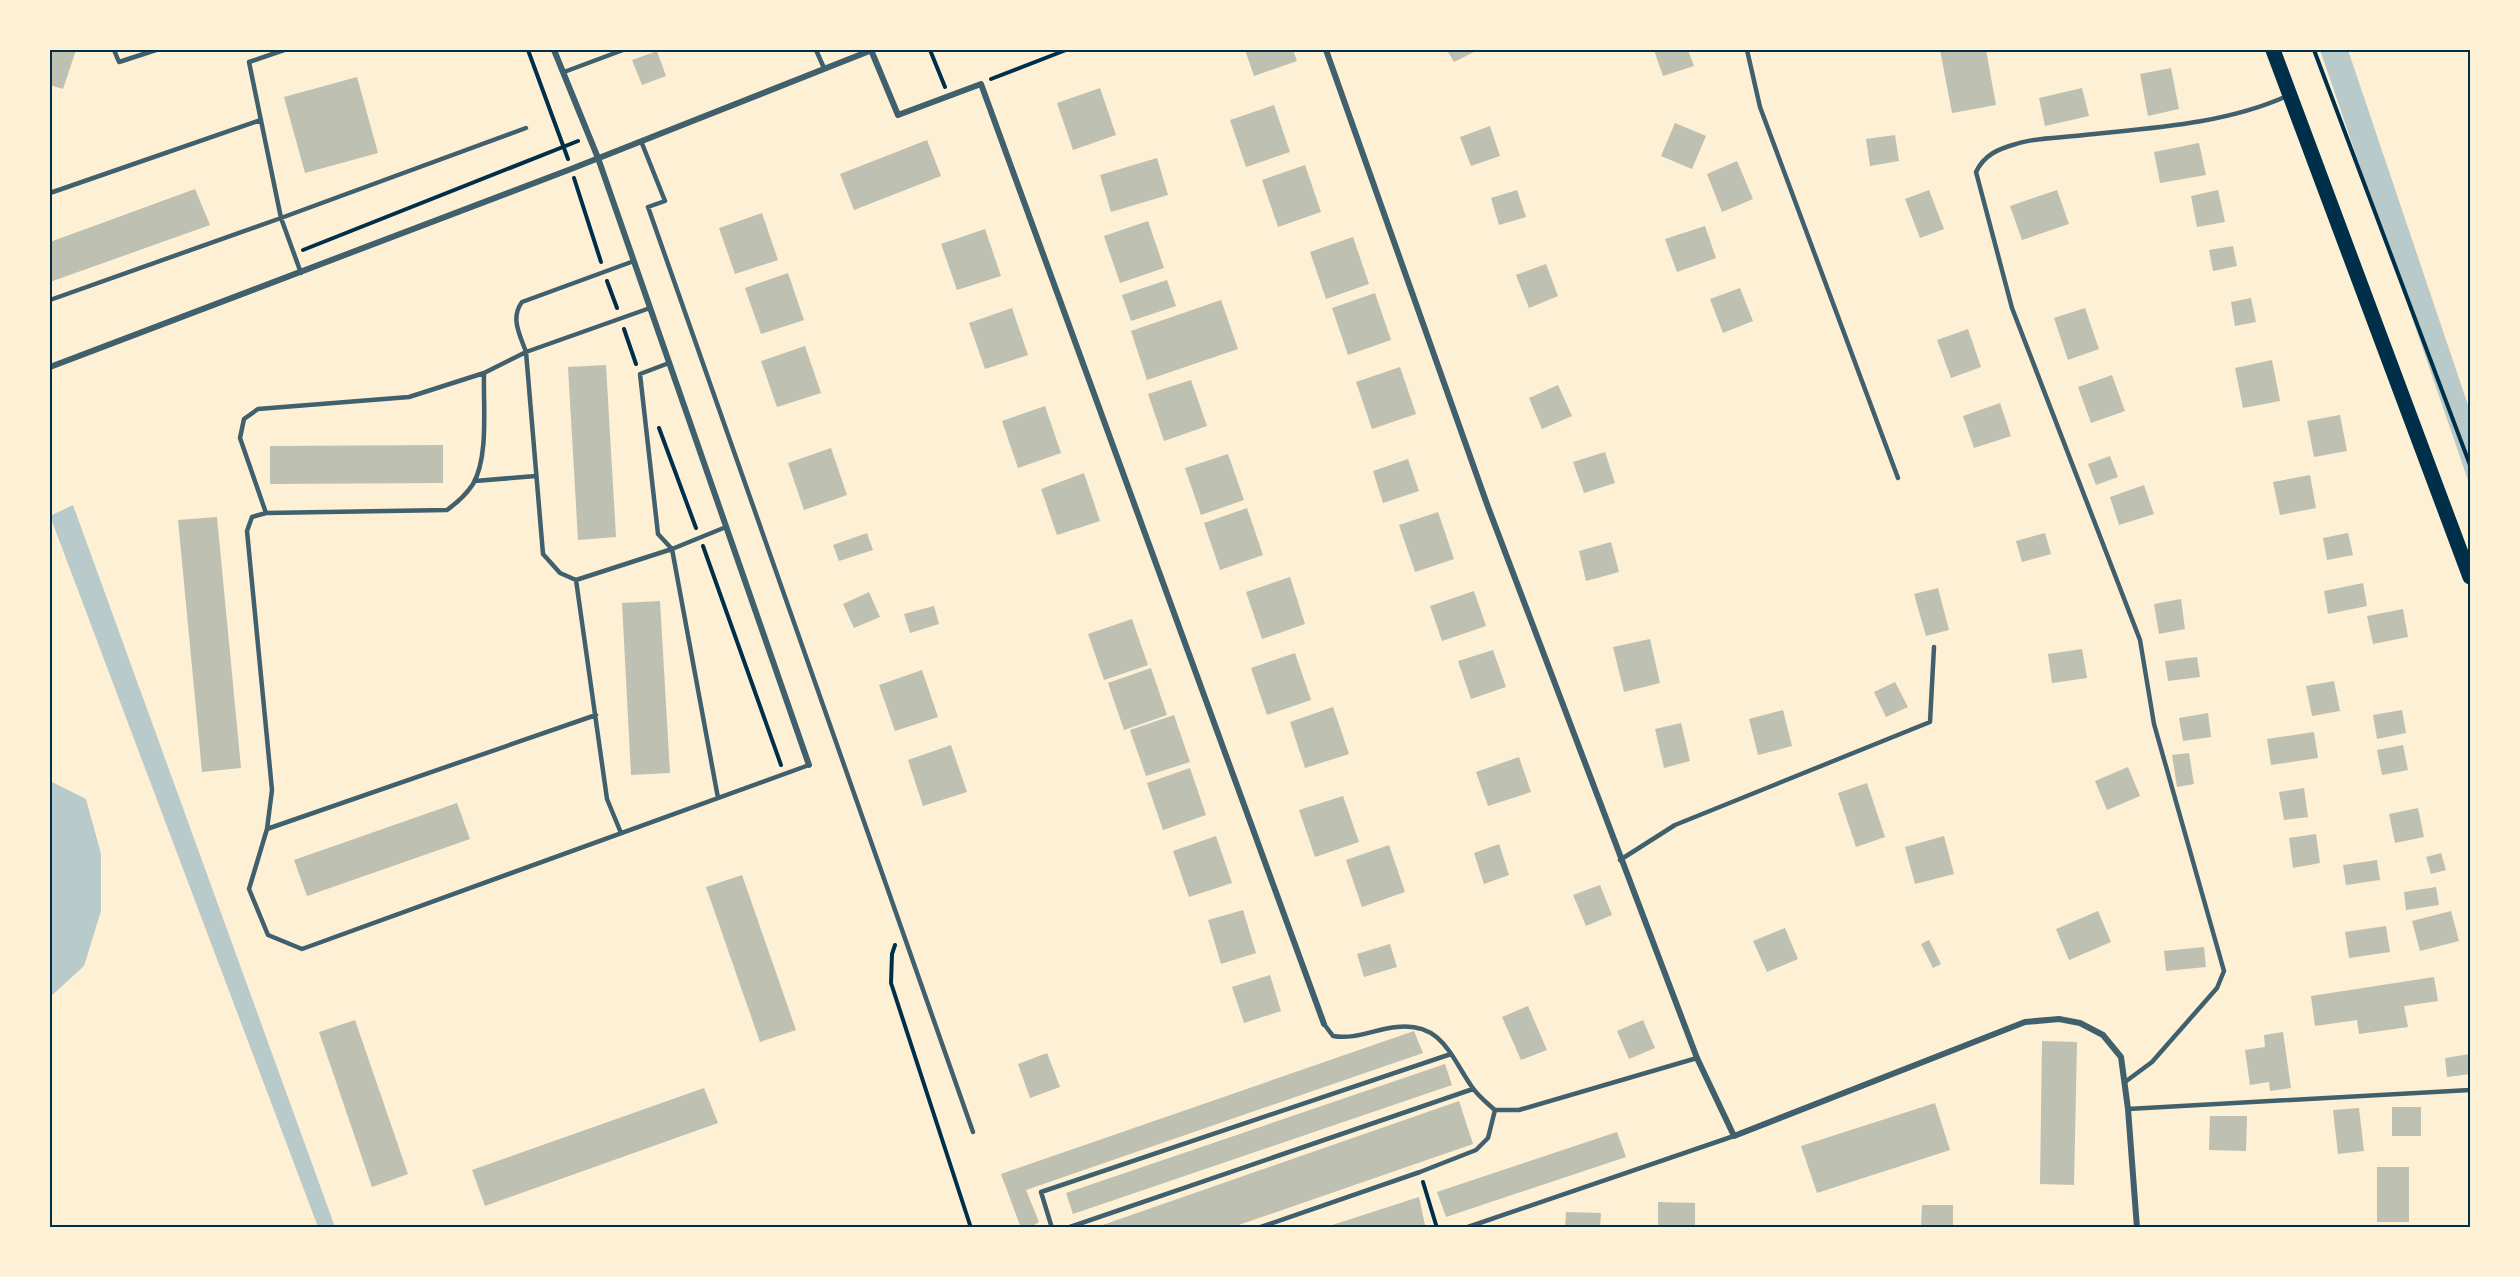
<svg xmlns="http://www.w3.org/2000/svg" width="2520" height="1277" viewBox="0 0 2520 1277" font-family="Commissioner,sans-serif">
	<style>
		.green { fill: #b9caca }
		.building { fill: #bec0b2 }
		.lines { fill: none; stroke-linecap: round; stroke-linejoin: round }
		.path { stroke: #003049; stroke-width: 4 }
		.service { stroke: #3f606c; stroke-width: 4.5 }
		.minor { stroke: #3f606c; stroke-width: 6 }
		.primary { stroke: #003049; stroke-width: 15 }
		.neatline { fill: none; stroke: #003049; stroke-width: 2 }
	</style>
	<rect width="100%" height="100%" fill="#fdf0d5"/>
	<!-- green -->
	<path class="green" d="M2320 50H2348L2470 411V486Z
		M73 505 335 1227H318L50 516Z
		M50 781 86 799 101 854V911L84 966 50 997Z"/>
	<!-- building -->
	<path class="building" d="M50 50H76L63 89 50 85Z
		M1245 50H1293L1297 61 1254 76Z
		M1447 50H1478L1454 62Z
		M1654 50H1688L1694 66 1663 76Z
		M1940 50H1986L1996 105 1952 113Z
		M657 51 666 76 642 85 632 60Z
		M2171 68 2179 109 2148 116 2140 74Z
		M357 77 378 153 305 173 284 97Z
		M1100 88 1116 135 1073 150 1057 103Z
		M2082 88 2089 116 2045 126 2039 98Z
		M1274 105 1290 152 1246 167 1230 120Z
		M1675 123 1706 136 1692 169 1661 156Z
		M1490 126 1500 156 1471 166 1460 137Z
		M1895 135 1899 161 1870 166 1866 139Z
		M927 140 941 176 854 210 840 174Z
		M2199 143 2206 175 2160 183 2154 152Z
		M1157 158 1168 195 1111 212 1100 175Z
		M1737 161 1753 199 1722 212 1707 174Z
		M1305 165 1321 212 1278 227 1262 180Z
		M195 189 210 225 50 282V242Z
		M1517 190 1526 217 1499 225 1491 198Z
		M1929 190 1944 229 1920 238 1905 199Z
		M2057 190 2069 224 2022 240 2010 206Z
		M2218 190 2225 222 2197 227 2191 196Z
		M762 213 778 260 735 274 719 228Z
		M1148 221 1164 268 1120 283 1104 236Z
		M1705 226 1716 258 1677 272 1665 239Z
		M985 229 1001 276 957 290 941 244Z
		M1353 237 1369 284 1326 299 1310 252Z
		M2233 246 2237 266 2213 271 2209 250Z
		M1546 264 1558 296 1529 308 1516 275Z
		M788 273 804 320 761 334 745 288Z
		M1167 280 1176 306 1131 321 1122 295Z
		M1740 288 1753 321 1723 333 1710 299Z
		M1375 293 1391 340 1348 355 1332 308Z
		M2251 298 2256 322 2235 326 2231 302Z
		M1221 300 1238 349 1147 380 1131 331Z
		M1012 308 1028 355 985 369 969 323Z
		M2085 308 2099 349 2068 360 2054 318Z
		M1968 329 1981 367 1951 378 1937 340Z
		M805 346 821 393 777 407 761 361Z
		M2272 360 2280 401 2243 408 2235 368Z
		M606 365 616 537 578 540 568 367Z
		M1400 367 1416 414 1372 429 1356 382Z
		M2112 375 2125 411 2091 423 2078 387Z
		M1191 380 1207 426 1164 441 1148 394Z
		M1558 385 1572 416 1542 429 1529 398Z
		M2000 403 2011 436 1974 448 1963 416Z
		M1045 406 1061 453 1018 468 1002 421Z
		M2340 415 2347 451 2314 457 2307 421Z
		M443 445V483L270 484V446Z
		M831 448 847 495 804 510 788 463Z
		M1605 452 1615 483 1584 493 1573 462Z
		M1228 454 1244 500 1201 515 1185 468Z
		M2110 456 2118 477 2096 485 2088 464Z
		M1408 459 1419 491 1383 503 1373 471Z
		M1084 473 1100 521 1057 535 1041 489Z
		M2310 475 2316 508 2280 515 2273 482Z
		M2144 485 2154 514 2119 525 2110 497Z
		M1247 508 1263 555 1220 570 1204 523Z
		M1438 512 1454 559 1415 572 1399 525Z
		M217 517 241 768 202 772 178 520Z
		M867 533 873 550 839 561 833 545Z
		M2045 533 2051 554 2022 562 2016 541Z
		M2348 533 2353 555 2327 560 2323 538Z
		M1611 542 1619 572 1586 581 1579 551Z
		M1290 577 1305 624 1262 639 1246 592Z
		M2363 583 2367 606 2328 614 2324 591Z
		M1938 588 1949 630 1926 636 1914 594Z
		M1474 591 1486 626 1442 641 1430 606Z
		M869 592 880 617 854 628 843 604Z
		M2181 599 2185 629 2159 634 2154 604Z
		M660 601 670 773 631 775 622 603Z
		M934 606 939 624 910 633 904 614Z
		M2403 609 2408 637 2373 644 2367 616Z
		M1132 619 1148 665 1104 680 1088 634Z
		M1650 639 1660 683 1624 692 1613 647Z
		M2082 649 2087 678 2052 683 2048 654Z
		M1493 650 1506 687 1471 699 1458 661Z
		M1295 653 1311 700 1267 715 1251 668Z
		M2197 657 2200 677 2168 681 2165 661Z
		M1151 668 1167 715 1124 730 1108 683Z
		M922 670 938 717 895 731 879 685Z
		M2334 681 2340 711 2312 716 2306 686Z
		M1895 682 1908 707 1886 717 1874 692Z
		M1333 707 1349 754 1305 768 1290 722Z
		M1783 710 1792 746 1758 755 1749 719Z
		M2402 710 2406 733 2377 739 2373 715Z
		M2208 713 2211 737 2183 741 2179 718Z
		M1174 715 1190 762 1146 776 1130 730Z
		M1681 723 1690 761 1664 768 1655 729Z
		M2314 732 2318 758 2271 765 2267 739Z
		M951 745 967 792 923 806 908 760Z
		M2403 745 2408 770 2382 775 2377 750Z
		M2189 753 2194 784 2177 787 2172 755Z
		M1519 757 1531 792 1488 806 1476 772Z
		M2128 767 2140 796 2107 810 2095 781Z
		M1190 768 1206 815 1163 830 1147 783Z
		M1867 783 1885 837 1856 847 1838 793Z
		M2304 788 2308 817 2284 820 2279 792Z
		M1343 796 1359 842 1315 857 1299 810Z
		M457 803 470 839 307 896 294 860Z
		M2418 808 2424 837 2395 843 2389 814Z
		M2316 834 2320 863 2293 868 2289 838Z
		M1216 836 1232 883 1189 897 1173 851Z
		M1944 836 1954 874 1915 884 1905 847Z
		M1499 844 1509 875 1484 884 1474 853Z
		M1389 845 1405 892 1362 907 1346 860Z
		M2441 853 2446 870 2431 874 2426 857Z
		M2377 860 2380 880 2346 885 2343 865Z
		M742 875 796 1030 760 1042 706 887Z
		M1600 885 1612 915 1586 926 1573 895Z
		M2436 887 2439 905 2406 910 2404 892Z
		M1243 910 1256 953 1221 964 1208 920Z
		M2098 911 2111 942 2069 960 2056 929Z
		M2451 911 2459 941 2420 951 2412 921Z
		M2386 926 2390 952 2349 958 2345 932Z
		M1785 928 1798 959 1767 972 1753 941Z
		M1929 940 1941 964 1933 968 1921 944Z
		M1390 944 1397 967 1364 977 1357 954Z
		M2204 947 2206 967 2166 971 2164 951Z
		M1270 975 1281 1011 1244 1023 1232 987Z
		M2434 977 2438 1001 2404 1006 2408 1027 2359 1034 2357 1020 2315 1026 2311 996Z
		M1528 1006 1547 1050 1521 1060 1502 1017Z
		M355 1020 408 1174 372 1187 319 1032Z
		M1643 1020 1655 1048 1629 1059 1617 1031Z
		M1414 1031 1423 1053 1026 1190 1039 1222 1029 1228H1021L1001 1174Z
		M2283 1032 2291 1088 2270 1091 2269 1082 2250 1085 2245 1050 2265 1047 2264 1035Z
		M2042 1041 2077 1042 2074 1185 2040 1184Z
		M1047 1053 1060 1087 1030 1098 1018 1064Z
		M2470 1054V1074L2447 1077 2445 1058Z
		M1445 1064 1452 1085 1073 1214 1066 1193Z
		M704 1088 718 1123 485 1206 472 1170Z
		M1459 1101 1473 1144 1230 1228H1094Z
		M1935 1103 1950 1150 1817 1193 1801 1146Z
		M2392 1107H2421V1136H2392Z
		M2359 1108 2364 1151 2338 1154 2333 1110Z
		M2210 1116H2247L2246 1151 2209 1150Z
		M1617 1132 1626 1157 1446 1217 1437 1192Z
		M2377 1167H2409V1222H2377Z
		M1419 1197 1425 1225 1418 1228H1323Z
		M1658 1202 1695 1203V1228H1658Z
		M1922 1205H1953V1228H1921Z
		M1566 1212 1601 1213 1600 1228H1565Z"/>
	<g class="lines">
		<!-- path -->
		<path class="path" d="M528 50 568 159
			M930 50 945 87
			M2314 50 2470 465
			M991 79 1066 50
			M574 178 601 262
			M303 250 578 141
			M607 281 617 308
			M624 329 636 364
			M659 428 696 528
			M703 546 781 765
			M895 945 892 954 891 983 971 1228
			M1423 1182 1437 1228"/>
		<!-- service -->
		<path class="service" d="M114 50 119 62 156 50
			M284 50 249 62 281 218 301 273
			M816 50 824 68
			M1747 50 1760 107 1898 478
			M564 72 623 50
			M641 141 665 201 648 207 973 1132
			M50 193 261 120
			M634 261 522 302C510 318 520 335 526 352L543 554 560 573 576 580 672 549 726 527
			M50 300 281 218 526 128
			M669 363 640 374 658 534 672 549 718 798
			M475 481 536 476
			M266 513 240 438 244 419 258 409 409 397 484 373
			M576 580 607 799 621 833
			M596 715 267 829 249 889 268 935 302 949 809 765
			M267 829 272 790 247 531 252 517 266 513 447 510C458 502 466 495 473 484 489 457 483 404 484 373L526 352 650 308
			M1620 860 1675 825 1930 722 1934 647
			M1324 1024 1333 1036C1355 1040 1375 1029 1397 1027 1442 1022 1451 1057 1472 1087 1478 1096 1487 1103 1495 1110
			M2125 1082 2152 1062 2217 988 2224 971 2154 724 2140 640 2012 308 1976 172C1984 155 1998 149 2016 144 2036 137 2063 138 2084 135 2152 128 2225 124 2287 96
			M2128 1109 2470 1090
			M1052 1228 1041 1192 1451 1054
			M1067 1228 1473 1089
			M1258 1228 1420 1172 1476 1150 1488 1138 1495 1110H1519L1697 1058
			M1465 1228 1734 1136"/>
		<!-- minor -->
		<path class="minor" d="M554 50 598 158 809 765
			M871 50 898 115 981 84 1324 1024
			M1326 50 1488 507 1697 1058 1734 1136 2025 1022 2059 1019 2080 1023 2103 1035 2121 1057 2128 1109 2137 1228
			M50 367 571 169 872 50"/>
		<!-- primary -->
		<path class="primary" d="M2273 50 2470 577"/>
	</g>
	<!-- border -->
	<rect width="2520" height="1277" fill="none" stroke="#fdf0d5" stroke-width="102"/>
	<rect x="51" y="51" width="2418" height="1175" class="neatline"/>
</svg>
